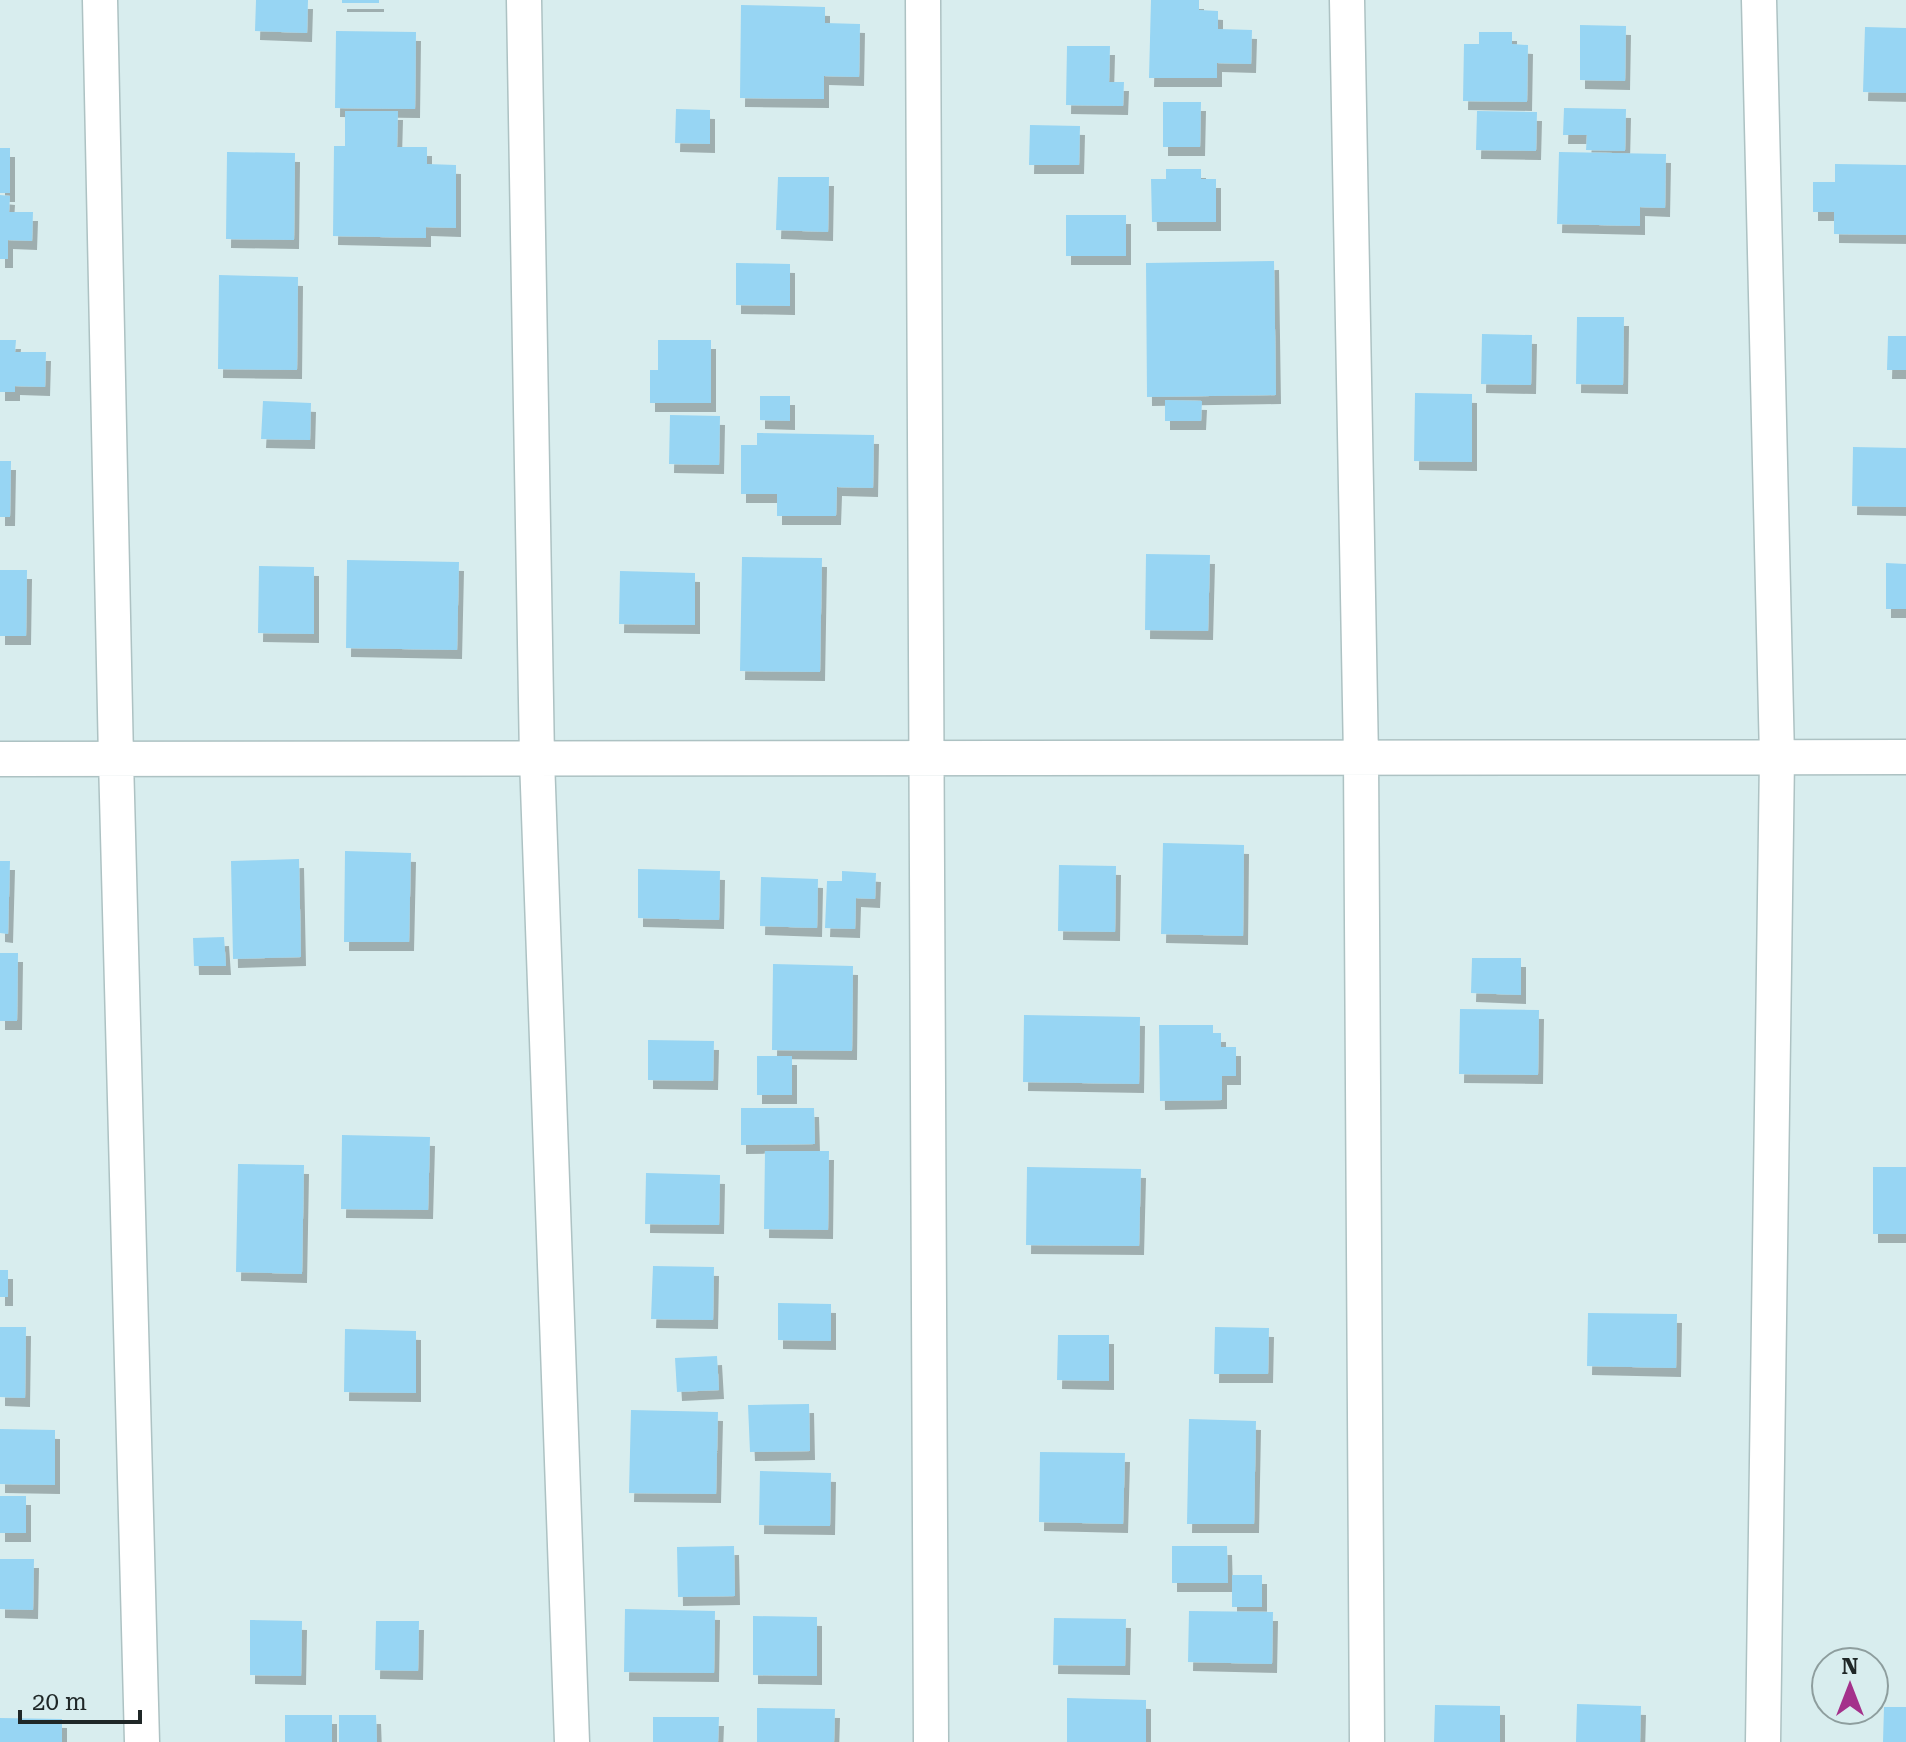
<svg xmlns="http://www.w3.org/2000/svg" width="1906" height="1742" viewBox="0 0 1906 1742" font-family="'Roboto Serif',serif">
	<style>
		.building { fill: #97d5f3; filter: url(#shadow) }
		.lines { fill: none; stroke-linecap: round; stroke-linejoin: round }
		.minor-casing { stroke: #adc2c3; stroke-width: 37 }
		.minor { stroke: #fff; stroke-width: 34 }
	</style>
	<defs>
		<filter id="shadow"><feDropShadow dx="5" dy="9" stdDeviation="0" flood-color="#0004"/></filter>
	</defs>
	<rect width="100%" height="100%" fill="#d8edee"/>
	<!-- building -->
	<path class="building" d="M256 0H308L307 33 255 31Z
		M342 0H379V3H342Z
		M1151 0H1199V10L1218 11V29L1252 30 1251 64 1217 63V78H1149Z
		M741 5 825 7V23L860 24 859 77 824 76V99L740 98Z
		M1580 25 1626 26 1625 81 1580 80Z
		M1865 27 1906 28V93L1863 92Z
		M336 31 416 32 415 109 335 108Z
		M1479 32H1512V44L1528 45 1527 102 1463 101 1464 44H1479Z
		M1067 46H1110L1109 82H1124L1123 106 1066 105Z
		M1163 102H1201L1200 147H1163Z
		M1564 108 1626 109 1625 151 1586 150 1587 135H1563Z
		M676 109 710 110V144L675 143Z
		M345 111H398L397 147H427V164L456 165V228L426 227V238L333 236 334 146H345Z
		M1477 111 1537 112 1536 151 1476 150Z
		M1030 125 1080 126 1079 165H1029Z
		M0 148H10V193H0Z
		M227 152 295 153 294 240 226 239Z
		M1559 152 1666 154 1665 208 1640 207V226L1557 224Z
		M1835 164 1906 165V235L1834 234V212H1813V182H1835Z
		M1166 169H1201V179H1216V222H1152L1151 179H1166Z
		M778 177H829L828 232 776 230Z
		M0 195 10 196 9 212H33L32 241 8 240V259H0Z
		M1066 215H1126V256H1066Z
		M1274 261 1276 395 1147 397 1146 263Z
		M736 263 790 264V306L736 305Z
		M219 275 298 277 297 370 218 369Z
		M1577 317H1624L1623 385 1576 384Z
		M1482 334 1532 335 1531 385 1481 384Z
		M1888 336H1906V370H1887Z
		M0 340H16L15 352H46L45 387 15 386V392H0Z
		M658 340H711V403H650V370H658Z
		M1415 393 1472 394V462L1414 461Z
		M760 396H790V421L760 420Z
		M1165 400 1202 401 1201 421H1165Z
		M263 401 311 403 310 440 261 439Z
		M670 415 720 416 719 465 669 464Z
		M757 433 874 435 873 488 837 487 836 516H777V494H741V445H757Z
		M1853 447 1906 448V507L1852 506Z
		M0 461H11L10 517H0Z
		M1146 554 1210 555 1208 631 1145 630Z
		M742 557 822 558 820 672 740 671Z
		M347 560 459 562 457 650 346 648Z
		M1886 563 1906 564V609H1886Z
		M259 566 314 567V634L258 633Z
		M0 570H27L26 636H0Z
		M620 571 695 573V625L619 624Z
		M1163 843 1244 845 1243 936 1161 934Z
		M345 851 411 853 409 942H344Z
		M299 859 301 957 233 959 231 861Z
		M0 861H10L8 934 0 933Z
		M1059 865 1116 866 1115 932 1058 931Z
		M638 869 720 871 719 920 638 918Z
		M842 871 876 873 875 899 856 898 855 929 825 928 827 881H842Z
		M761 877 818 879 817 928 760 926Z
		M224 937 226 966H194L193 938Z
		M0 953H18L17 1021H0Z
		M1472 958H1521V995L1471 993Z
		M773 964 853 966 852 1051 772 1050Z
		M1460 1009 1539 1010 1538 1075 1459 1074Z
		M1024 1015 1140 1017 1139 1084 1023 1082Z
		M1159 1025H1213V1033H1221V1047H1236V1076H1222V1100L1160 1101Z
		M648 1040 714 1041 713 1081 648 1080Z
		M757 1056H792V1095H757Z
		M741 1108H814L815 1144 741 1145Z
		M342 1135 430 1137 428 1210 341 1209Z
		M765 1151H829L828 1230 764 1229Z
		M238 1164 304 1165 302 1274 236 1272Z
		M1027 1167 1141 1169 1139 1246 1026 1245Z
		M1873 1167H1906V1234H1873Z
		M646 1173 720 1175 719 1225 645 1224Z
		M653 1266 714 1267 713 1320 651 1319Z
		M0 1270H8V1297H0Z
		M778 1303 831 1304V1341L778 1340Z
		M1588 1313 1677 1314 1676 1368 1587 1366Z
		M0 1327H26L25 1398 0 1397Z
		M1215 1327 1269 1328 1268 1374H1214Z
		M345 1329 416 1331V1393L344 1392Z
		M1058 1335H1109V1381L1057 1380Z
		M717 1356 719 1390 677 1392 675 1358Z
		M809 1404 810 1451 750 1452 748 1405Z
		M631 1410 718 1412 716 1494 629 1493Z
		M1189 1419 1256 1421 1254 1524H1187Z
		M0 1429 55 1430V1485L0 1484Z
		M1040 1452 1125 1453 1123 1524 1039 1522Z
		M760 1471 831 1473 830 1526 759 1525Z
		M0 1496H26V1533H0Z
		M734 1546 735 1596 678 1597 677 1547Z
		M1172 1546H1227L1228 1583H1172Z
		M0 1559H34L33 1610 0 1609Z
		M1232 1575H1262V1607H1232Z
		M625 1609 715 1611 714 1673 624 1672Z
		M1189 1611 1273 1612 1272 1664 1188 1662Z
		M753 1616 817 1617V1676L753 1675Z
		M1054 1618 1126 1619 1125 1666 1053 1665Z
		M250 1620 302 1621 301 1676 250 1675Z
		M376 1621H419L418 1671 375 1670Z
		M1067 1698 1146 1700V1742H1067Z
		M1577 1704 1641 1706 1640 1742H1576Z
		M1435 1705 1500 1706V1742H1434Z
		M1884 1707H1906V1742H1883Z
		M757 1708 835 1709 834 1742H757Z
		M285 1715H332V1742H285Z
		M339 1715H376L377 1742H339Z
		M653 1717H719L718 1742H653Z
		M0 1718 62 1719V1742H0Z"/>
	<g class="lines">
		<!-- minor casing -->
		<g class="minor-casing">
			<path id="minor" d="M100 0 116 759 142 1742
				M524 0 537 759 572 1742
				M923 0 931 1742
				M1347 0 1361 758 1367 1742
				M1759 0 1777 757 1763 1742
				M0 759 1906 757"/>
		</g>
		<!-- minor -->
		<use href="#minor" class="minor"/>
	</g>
	<!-- north arrow -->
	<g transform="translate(1850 1686)"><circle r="38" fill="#d8edee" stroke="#8e9e9e" stroke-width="2"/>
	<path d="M0-6L14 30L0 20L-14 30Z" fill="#a4318b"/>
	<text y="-12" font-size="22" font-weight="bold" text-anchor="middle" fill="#1f2727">N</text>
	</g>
	<!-- scale -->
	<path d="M20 1710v12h120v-12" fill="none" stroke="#1f2727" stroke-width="4"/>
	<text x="32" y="1710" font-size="24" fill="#1f2727" stroke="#d8edee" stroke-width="6" paint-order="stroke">20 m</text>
</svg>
